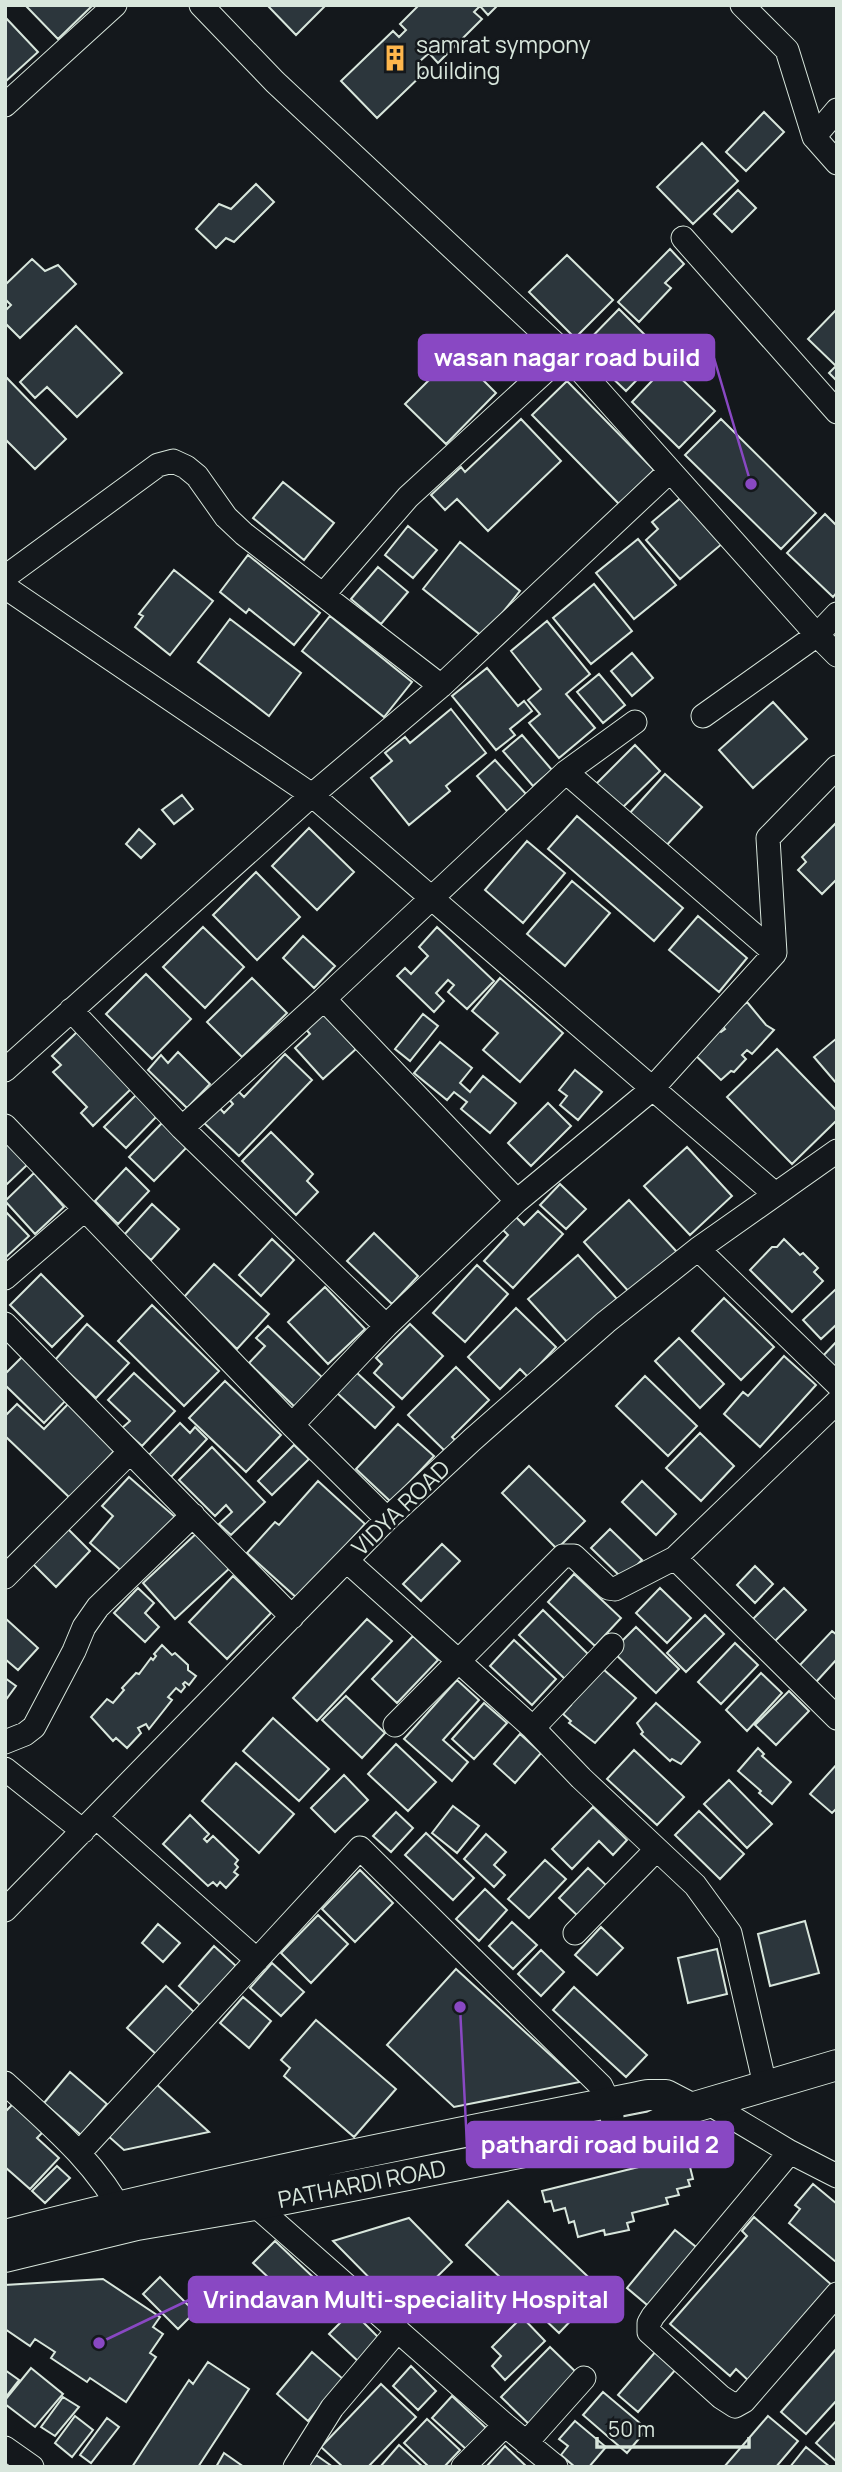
<svg xmlns="http://www.w3.org/2000/svg" width="842" height="2472" viewBox="0 0 842 2472" font-family="Manrope,sans-serif">
	<style>
		.building { fill: #2c363c; stroke: #d8e6dc; stroke-width: 2 }
		.lines { fill: none; stroke-linecap: round; stroke-linejoin: round }
		.minor-casing { stroke: #d8e6dc; stroke-width: 25 }
		.major-casing { stroke: #d8e6dc; stroke-width: 32 }
		.minor { stroke: #14181c; stroke-width: 23 }
		.major { stroke: #14181c; stroke-width: 30 }
		.labels { text-anchor: middle; stroke-width: 5; stroke-linejoin: round; paint-order: stroke }
		.poi-label { font-size: 23px; fill: #d8e6dc; stroke: #14181c; text-anchor: start }
		.street-label { font-size: 23px; fill: #d8e6dc; stroke: #14181c }
		.leader { fill: none; stroke: #8948c3; stroke-width: 2.5 }
		.callout-dot { fill: #8948c3; stroke: #14181c; stroke-width: 2.5 }
		.callout { fill: #8948c3; stroke: #8948c3; stroke-width: 2.5 }
		.callout-label { font-size: 24px; text-anchor: middle; font-weight: bold; fill: #fff }
	</style>
	<rect width="100%" height="100%" fill="#14181c"/>
	<!-- building -->
	<path class="building" d="M25 5H93L58 39Z
		M267 5H326L296 35Z
		M419 5H498L488 15 480 6 474 12 482 19 438 63 429 53 419 62 427 70 377 118 341 81 393 31 399 37 406 30 400 24Z
		M5 17 38 52 5 82Z
		M764 112 784 132 746 171 726 152Z
		M702 143 738 181 693 224 657 187Z
		M256 184 274 202 234 242 226 238 216 248 196 229 219 204 231 209Z
		M738 190 756 208 732 232 714 214Z
		M670 249 684 264 665 283 671 288 639 322 618 302Z
		M567 255 613 300 575 338 529 292Z
		M32 259 45 271 58 265 76 284 20 338 5 323V311L11 305 5 299V285Z
		M619 309 663 353 626 391 581 348Z
		M837 309V381L829 373 836 366 808 339Z
		M76 326 122 373 77 417 47 387 35 398 20 382Z
		M456 353 496 393 446 444 405 404Z
		M667 365 715 411 679 448 632 402Z
		M5 376 66 439 35 469 5 439Z
		M567 381 654 470 619 504 532 415Z
		M521 419 561 461 488 531 457 499 445 510 431 495 461 467 465 472Z
		M721 419 816 513 781 549 685 455Z
		M283 482 334 523 304 560 253 518Z
		M683 496 723 543 680 579 646 540 658 529 652 522Z
		M825 514 837 526V592L833 597 787 553Z
		M408 526 437 550 413 578 385 555Z
		M638 539 676 585 634 619 596 573Z
		M460 542 520 591 483 637 423 589Z
		M248 555 320 613 294 645 249 609 246 613 220 592Z
		M378 567 408 592 381 624 351 599Z
		M174 570 213 601 170 655 135 627 143 616 139 614Z
		M594 584 632 631 591 664 553 618Z
		M330 616 412 682 384 717 302 651Z
		M230 619 301 673 269 716 198 662Z
		M547 621 590 674 566 694 595 728 559 758 529 723 540 714 528 700 541 689 511 651Z
		M632 653 653 678 632 696 611 671Z
		M487 668 518 706 524 701 532 711 510 729 515 735 496 750 452 696Z
		M599 674 625 705 603 723 577 692Z
		M773 702 807 739 753 788 719 750Z
		M451 709 486 753 446 786 450 791 409 825 371 778 392 761 385 753 405 737 410 743Z
		M522 735 552 770 533 786 503 751Z
		M635 745 660 771 621 809 596 784Z
		M495 760 526 794 507 811 477 776Z
		M665 774 702 807 664 848 628 815Z
		M182 795 193 809 174 824 162 810Z
		M577 816 683 908 654 941 548 849Z
		M837 822V879L822 894 798 870 806 862 802 857Z
		M309 828 354 872 317 910 272 866Z
		M139 829 155 844 141 858 126 844Z
		M527 841 565 873 523 923 485 890Z
		M256 872 300 917 257 960 213 915Z
		M572 881 610 913 565 966 527 934Z
		M698 916 747 958 719 992 669 950Z
		M203 927 244 967 205 1008 163 967Z
		M437 927 494 981 467 1009 448 992 454 985 448 980 436 993 444 1001 434 1012 397 976 405 968 411 974 428 956 419 947Z
		M303 936 335 966 314 988 283 958Z
		M146 974 191 1019 152 1059 106 1014Z
		M252 978 287 1013 242 1057 207 1022Z
		M500 978 563 1033 520 1082 483 1050 498 1033 472 1011Z
		M747 1002 766 1025 774 1030 752 1054 747 1050 742 1055 746 1059 734 1072 731 1071 721 1080 694 1054 717 1028 721 1032 725 1029 721 1024Z
		M322 1011 356 1049 323 1079 295 1048 310 1034 304 1027Z
		M423 1014 438 1026 410 1061 395 1049Z
		M78 1031 133 1087 93 1126 81 1113 87 1107 53 1072 61 1065 52 1056Z
		M837 1038V1084L814 1057Z
		M440 1042 472 1068 460 1083 470 1092 483 1076 516 1103 490 1133 461 1109 467 1102 454 1092 447 1100 414 1073Z
		M777 1049 837 1111V1120L792 1164 727 1097Z
		M178 1052 210 1084 187 1108 148 1070 161 1055 168 1063Z
		M285 1054 312 1080 239 1156 202 1121 217 1105 224 1113 233 1104 228 1098 236 1089 244 1097Z
		M575 1070 602 1092 578 1120 560 1105 567 1096 559 1090Z
		M138 1093 159 1114 126 1148 104 1127Z
		M548 1103 571 1126 531 1166 508 1143Z
		M162 1123 187 1147 154 1181 129 1157Z
		M271 1132 313 1174 307 1181 318 1192 296 1215 242 1161Z
		M5 1141 28 1164 5 1186Z
		M687 1147 732 1196 690 1235 644 1186Z
		M126 1168 149 1191 118 1224 95 1201Z
		M34 1173 64 1207 35 1234 5 1201Z
		M560 1184 586 1209 566 1229 540 1205Z
		M629 1200 677 1252 631 1294 584 1242Z
		M152 1204 179 1229 151 1260 124 1235Z
		M5 1211 29 1236 5 1258Z
		M538 1211 563 1234 513 1288 484 1261 508 1235 503 1230 515 1216 524 1225Z
		M374 1233 418 1276 392 1304 347 1261Z
		M272 1239 294 1260 261 1296 239 1275Z
		M784 1239 800 1255 803 1253 818 1268 814 1272 823 1281 792 1312 750 1270 772 1247H777Z
		M578 1255 617 1299 568 1343 528 1299Z
		M214 1264 269 1314 237 1349 184 1297Z
		M477 1265 508 1294 465 1342 433 1313Z
		M41 1274 83 1316 52 1347 10 1305Z
		M325 1287 365 1329 328 1364 288 1322Z
		M837 1288V1324L821 1339 803 1320Z
		M724 1298 774 1347 741 1380 692 1331Z
		M152 1305 219 1371 184 1406 118 1341Z
		M516 1308 556 1347 528 1377 520 1369 500 1389 468 1357Z
		M87 1324 129 1363 96 1398 55 1360Z
		M410 1324 443 1356 402 1399 374 1373 382 1364 376 1358Z
		M268 1326 325 1380 297 1409 249 1363 265 1346 256 1338Z
		M679 1338 724 1384 700 1408 655 1361Z
		M837 1341V1370L822 1357Z
		M26 1353 70 1396 44 1423 5 1385V1374Z
		M784 1356 816 1385 760 1447 724 1414 743 1392 748 1396Z
		M456 1367 489 1400 452 1437 456 1441 446 1452 408 1415Z
		M356 1372 394 1407 375 1428 337 1393Z
		M134 1373 175 1411 142 1446 122 1428 130 1421 108 1400Z
		M645 1376 697 1426 668 1456 616 1406Z
		M225 1381 281 1435 246 1472 189 1418Z
		M69 1403 117 1448 70 1498 5 1436V1416L17 1404 44 1429Z
		M180 1423 190 1433 195 1427 207 1439 171 1477 148 1456Z
		M398 1424 434 1456 391 1502 356 1469Z
		M700 1433 734 1466 701 1501 666 1468Z
		M294 1445 309 1459 272 1495 258 1481Z
		M212 1447 265 1502 231 1535 219 1524 232 1512 226 1505 215 1516 179 1480Z
		M529 1466 585 1521 557 1549 502 1493Z
		M129 1477 175 1517 125 1574 90 1543 113 1516 102 1506Z
		M318 1481 365 1524 298 1599 247 1553 275 1522 279 1525Z
		M642 1481 676 1514 656 1535 622 1502Z
		M66 1527 90 1551 56 1587 32 1563Z
		M610 1529 642 1560 623 1579 591 1548Z
		M199 1531 232 1566 175 1619 143 1583Z
		M442 1544 460 1561 421 1601 403 1584Z
		M755 1566 773 1584 755 1603 737 1585Z
		M574 1574 621 1618 595 1646 548 1602Z
		M233 1576 271 1613 227 1659 189 1622Z
		M138 1588 154 1603 145 1613 159 1627 145 1642 114 1613Z
		M660 1588 691 1618 667 1643 636 1613Z
		M784 1588 806 1610 773 1643 751 1621Z
		M543 1610 588 1654 565 1679 519 1635Z
		M705 1615 724 1634 686 1672 667 1653Z
		M5 1618 38 1648 18 1670 5 1659Z
		M367 1619 392 1641 317 1721 293 1698Z
		M636 1627 679 1669 656 1693 612 1651Z
		M832 1631 837 1635V1659L816 1682 799 1666Z
		M413 1636 438 1660 397 1703 372 1679Z
		M514 1640 556 1679 532 1705 490 1666Z
		M735 1643 758 1665 721 1704 698 1682Z
		M162 1645 172 1655 175 1653 188 1665V1670L196 1676 189 1685 185 1682 183 1684 185 1687 181 1692 176 1688 168 1697 172 1700 149 1729 146 1724 138 1728 141 1733 127 1748 116 1738 113 1741 91 1717 107 1699 113 1703 124 1690 122 1688 136 1673 139 1674 151 1658 153 1660 156 1656 154 1654Z
		M603 1669 636 1698 595 1743 569 1723 571 1721 563 1714 571 1705 568 1703Z
		M761 1673 782 1693 747 1731 726 1710Z
		M5 1678 16 1686 5 1701Z
		M457 1680 479 1700 443 1740 468 1762 452 1781 404 1739Z
		M789 1691 809 1711 776 1745 755 1725Z
		M346 1696 385 1733 362 1758 322 1720Z
		M484 1703 507 1723 474 1759 452 1739Z
		M656 1703 700 1742 681 1764 672 1759 670 1761 641 1734 643 1732 637 1723Z
		M273 1718 329 1769 299 1801 243 1751Z
		M520 1734 541 1753 515 1783 494 1764Z
		M396 1744 436 1782 408 1811 368 1774Z
		M758 1748 764 1754 762 1756 791 1782 772 1804 759 1793 761 1791 738 1771Z
		M634 1750 684 1797 657 1825 607 1779Z
		M236 1763 294 1814 259 1853 202 1801Z
		M837 1764V1808L832 1813 810 1794Z
		M344 1775 368 1800 335 1832 311 1808Z
		M729 1780 772 1824 747 1848 704 1804Z
		M453 1806 479 1826 457 1853 432 1833Z
		M593 1807 627 1840 613 1855 599 1841 572 1869 552 1849Z
		M699 1811 744 1854 720 1879 675 1835Z
		M396 1812 413 1828 391 1852 373 1836Z
		M190 1815 209 1834 204 1839 207 1842 213 1836 238 1860 235 1864 238 1867 234 1872 238 1875 226 1888 220 1882 217 1886 213 1882 208 1886 163 1844Z
		M426 1833 474 1878 453 1900 405 1855Z
		M486 1834 506 1852 494 1865 505 1875 494 1887 464 1859Z
		M545 1860 566 1879 529 1918 508 1899Z
		M588 1868 609 1888 580 1918 559 1898Z
		M360 1870 393 1903 355 1942 322 1909Z
		M485 1889 507 1910 479 1941 456 1919Z
		M318 1915 348 1944 311 1983 281 1953Z
		M805 1921 819 1973 770 1986 758 1934Z
		M512 1922 537 1945 513 1969 489 1946Z
		M158 1924 180 1943 163 1962 142 1943Z
		M601 1927 623 1948 597 1975 575 1955Z
		M214 1946 236 1966 201 2006 179 1986Z
		M717 1949 727 1994 688 2003 678 1958Z
		M541 1950 564 1972 541 1996 518 1974Z
		M272 1963 304 1992 281 2016 250 1988Z
		M456 1969 580 2082 454 2107 387 2045Z
		M166 1986 194 2012 156 2054 127 2028Z
		M574 1987 647 2055 626 2077 553 2010Z
		M243 1997 271 2021 249 2048 220 2023Z
		M316 2020 396 2089 354 2137 284 2076 290 2068 281 2060Z
		M70 2072 107 2104 81 2135 44 2103Z
		M154 2082 209 2132 124 2150 107 2135Z
		M15 2102 45 2130 37 2138 59 2158 30 2189 5 2167V2112Z
		M687 2155 693 2179 688 2180 690 2186 677 2189 679 2195 666 2198 668 2204 632 2213 634 2221 627 2223 629 2230 605 2235 604 2230 578 2237 574 2221 569 2223 565 2208 554 2211 551 2201 545 2202 542 2191Z
		M57 2166 70 2178 45 2203 32 2191Z
		M813 2184 837 2204 836 2262 789 2223 800 2209 795 2205Z
		M508 2201 601 2289 559 2333 466 2245Z
		M754 2217 833 2286 750 2382 736 2369 730 2376 670 2324 747 2236 742 2231Z
		M409 2218 452 2262 402 2311 333 2241Z
		M675 2230 701 2251 652 2309 627 2288Z
		M275 2241 313 2277 291 2299 253 2263Z
		M160 2277 195 2312 178 2329 143 2294Z
		M103 2279 160 2317 153 2327 163 2334 150 2353 156 2357 126 2402 90 2378 87 2382 51 2358 55 2352 35 2339 30 2346 5 2329V2285Z
		M352 2311 381 2340 359 2362 329 2334Z
		M522 2317 545 2341 505 2380 492 2366 501 2356 492 2347Z
		M550 2347 579 2375 531 2426 501 2397Z
		M837 2348V2400L806 2434 781 2412Z
		M657 2350 677 2368 638 2412 618 2395Z
		M312 2352 343 2379 308 2421 277 2394Z
		M208 2362 249 2389 198 2467H132L189 2380 193 2384Z
		M411 2366 436 2391 418 2410 393 2386Z
		M31 2368 63 2394 35 2427 5 2404V2400Z
		M5 2370 19 2380 5 2398Z
		M381 2384 416 2417 368 2467H343L321 2447Z
		M603 2392 647 2429 627 2453 583 2415Z
		M452 2396 486 2428 466 2449 432 2418Z
		M63 2397 79 2407 55 2436 41 2427Z
		M75 2416 93 2430 72 2457 55 2443Z
		M768 2416 798 2441 776 2467H724Z
		M107 2418 119 2427 91 2463 80 2455Z
		M427 2419 460 2450 444 2467H429L404 2443Z
		M837 2420V2462L816 2443Z
		M575 2421 606 2447 589 2467H575L561 2455 568 2446 559 2439Z
		M399 2445 423 2467H380Z
		M505 2446 527 2467H486Z
		M806 2447 830 2467H790Z
		M224 2453 244 2467H216Z
		M316 2455 333 2467H307Z"/>
	<g class="lines">
		<!-- minor casing -->
		<g class="minor-casing">
			<path id="minor" d="M201 5 275 82 565 353 817 635 837 614
				M742 5 787 50 814 137 837 163
				M5 105 115 5
				M814 137 837 110
				M683 238 837 412
				M5 577 158 465 173 461 186 467 197 476 226 517 244 534 441 686
				M5 587 312 795 775 1194
				M323 595 408 497 565 353
				M703 716 817 635 837 655
				M566 772 775 953 651 1090 517 1201 324 999Z
				M566 772 635 722
				M775 953 768 838 837 767
				M71 1010 182 1128 386 1326
				M5 1070 312 795 441 686 669 472
				M5 1126 292 1425 387 1519
				M182 1128 324 999
				M698 1249 837 1384
				M5 1278 84 1210
				M5 1324 292 1617
				M292 1425 386 1326 517 1201
				M675 1558 837 1718
				M347 1561 533 1728 581 1778 695 1885 730 1933 765 2085
				M5 1577 130 1452
				M395 1725 563 1556H574L608 1588 615 1589 675 1558 837 1402
				M533 1728 612 1645
				M5 1742 25 1734 34 1727 74 1651 84 1627 98 1607 193 1515
				M5 1769 83 1831
				M96 1817 257 1960
				M5 1910 387 1519 472 1440 606 1322 698 1249 837 1151
				M575 1933 656 1850
				M5 2083C50 2124 97 2163 125 2218
				M708 2103 790 2152 837 2176
				M80 2152 360 1848 601 2086 609 2103 612 2117
				M790 2152 653 2316 649 2323V2332L721 2397 735 2406 744 2401 837 2294
				M249 2196 255 2205 505 2425 556 2467
				M526 2443 584 2378
				M5 2448 32 2467
				M295 2467 332 2408 398 2330
				M463 2467 505 2425"/>
		</g>
		<!-- major casing -->
		<g class="major-casing">
			<path id="major" d="M5 2235C218 2180 432 2138 648 2095H666L691 2108
				M5 2257 137 2225 255 2205 652 2127 691 2108 837 2065"/>
		</g>
		<!-- minor -->
		<use href="#minor" class="minor"/>
		<!-- major -->
		<use href="#major" class="major"/>
	</g>
	<!-- icons -->
	<defs>
		<g id="building-bare" transform="scale(2.1)"><path d="M-4-6H4V6H1V3H-1V6H-4ZM-2.5-4.3h1.7v1.8h-1.7ZM.8-4.3h1.7v1.8H.8ZM-2.5-1h1.7V.8h-1.7ZM.8-1h1.7V.8H.8Z" fill="#ffb74d" stroke="#14181c" stroke-width="2.5" paint-order="stroke"/></g>
	</defs>
	<g fill-rule="evenodd">
		<use href="#building-bare" x="395" y="58"/>
	</g>
	<g class="labels">
		<!-- poi labels -->
		<g class="poi-label">
			<text x="416" y="53">samrat sympony<tspan x="416" dy="26">building</tspan></text>
		</g>
		<!-- street labels -->
		<g class="street-label">
			<text transform="translate(401 1508) rotate(-44)" y="8">VIDYA ROAD</text>
			<text transform="translate(362 2184) rotate(-11)" y="8">PATHARDI ROAD</text>
		</g>
	</g>
	<!-- callouts -->
	<path class="leader" d="M751 484L714 358M460 2007L467 2145M99 2343L189 2300"/>
	<g class="callout-dot">
		<circle cx="751" cy="484" r="7"/>
		<circle cx="460" cy="2007" r="7"/>
		<circle cx="99" cy="2343" r="7"/>
	</g>
	<g class="callout">
		<rect x="419" y="335" width="295" height="45" rx="7"/>
		<rect x="467" y="2122" width="266" height="45" rx="7"/>
		<rect x="189" y="2277" width="434" height="45" rx="7"/>
	</g>
	<g class="callout-label">
		<text x="567" y="366">wasan nagar road build</text>
		<text x="600" y="2153">pathardi road build 2</text>
		<text x="406" y="2308">Vrindavan Multi-speciality Hospital</text>
	</g>
	<!-- border -->
	<rect width="842" height="2472" fill="none" stroke="#d8e6dc" stroke-width="14"/>
	<!-- scale -->
	<path d="M597 2437v10h152v-10" fill="none" stroke="#d8e6dc" stroke-width="3.5"/>
	<text x="608" y="2437" font-size="21" fill="#d8e6dc" stroke="#14181c" stroke-width="5" paint-order="stroke">50 m</text>
</svg>
